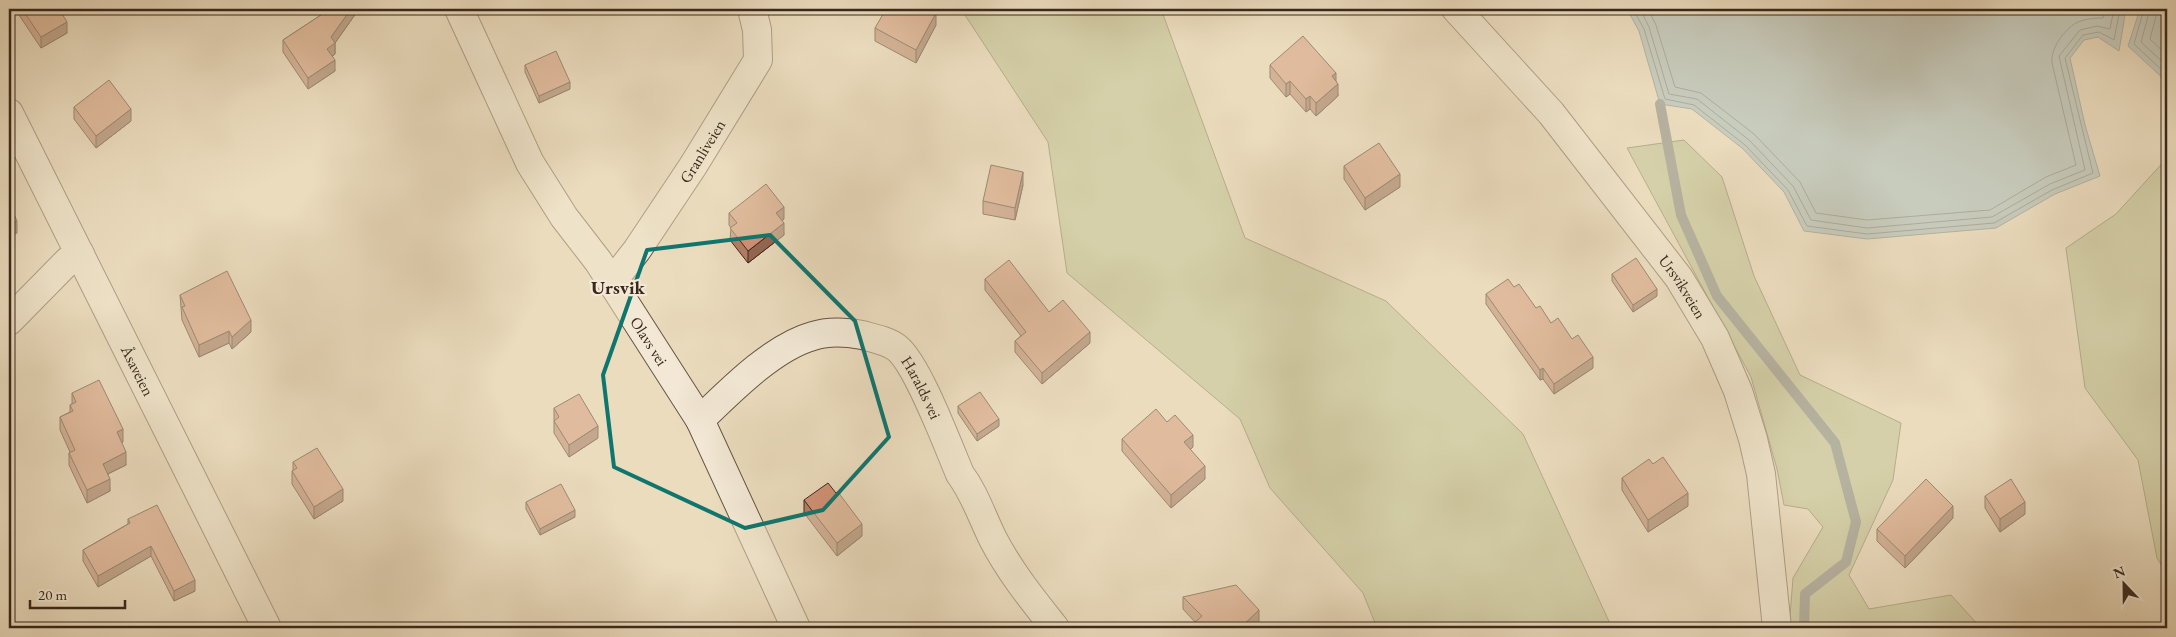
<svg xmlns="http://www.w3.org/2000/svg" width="2176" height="637" viewBox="0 0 2176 637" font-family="'EB Garamond',serif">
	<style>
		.green { fill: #bac090; stroke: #797456 }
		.water { fill: #9db9bc; stroke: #757f7c }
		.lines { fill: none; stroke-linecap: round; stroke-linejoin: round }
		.shore { stroke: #6a706c; stroke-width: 1 }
		.stream { stroke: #757f7c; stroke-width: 10 }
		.minor-casing { stroke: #655545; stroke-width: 30 }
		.minor { stroke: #f2e8d5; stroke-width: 28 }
		.wall { fill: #b57e66; stroke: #38281d }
		.shaded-wall { fill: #946653; stroke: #38281d }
		.building { fill: #d39277; stroke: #38281d }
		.marked { fill: none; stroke: #0f766e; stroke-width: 4; stroke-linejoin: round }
		.labels { text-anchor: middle; stroke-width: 4.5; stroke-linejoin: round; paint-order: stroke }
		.street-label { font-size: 16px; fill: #38281d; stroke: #f2e8d5 }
		.quarter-label { font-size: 19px; font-weight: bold; fill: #38281d; stroke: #f2e8d5 }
	</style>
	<rect width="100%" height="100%" fill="#ebdcbe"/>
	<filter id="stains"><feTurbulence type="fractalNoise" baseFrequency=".004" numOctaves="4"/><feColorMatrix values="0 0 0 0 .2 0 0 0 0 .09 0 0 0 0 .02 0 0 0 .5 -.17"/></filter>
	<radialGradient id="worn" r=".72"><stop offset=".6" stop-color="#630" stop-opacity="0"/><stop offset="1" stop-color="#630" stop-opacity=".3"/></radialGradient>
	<!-- green -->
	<path class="green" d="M961 9H1161L1245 238 1386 301 1523 434 1612 628H1377L1363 593 1270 488 1240 419 1067 273 1048 142Z
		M1684 140 1722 177 1754 276 1800 375 1901 423 1893 480 1849 575 1869 609 1951 595 1981 628H1789L1793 578 1823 527 1808 509 1784 505 1777 469 1751 377 1627 148Z
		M2167 158V574L2157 558 2138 460 2085 388 2066 248 2116 214Z"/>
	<!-- water -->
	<path class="water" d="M1627 9H2126L2119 51 2098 37 2084 40 2070 58 2085 125 2100 176 2055 194 1996 228 1867 239 1804 231 1784 192 1742 148 1692 109 1660 104 1639 31Z
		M2140 9H2167V82L2128 46Z"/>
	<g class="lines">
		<!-- shore -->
		<path class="shore" d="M1633 9 1644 29 1665 99 1694 105 1745 145 1788 190 1807 226 1867 234 1994 223 2052 190 2093 173 2065 58 2083 35 2099 32 2114 40 2120 9
			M1640 9 1649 27 1669 94 1697 99 1749 140 1793 186 1811 220 1867 228 1992 217 2050 184 2085 170 2059 56 2080 30 2097 26 2110 29 2114 9
			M1648 9 1656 25 1675 87 1701 93 1754 134 1800 182 1816 213 1867 220 1990 210 2046 177 2076 165 2052 63C2050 49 2064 30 2076 23 2083 19 2095 18 2103 18L2106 9
			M2144 9 2134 44 2167 75
			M2150 9 2141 42 2167 66
			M2158 9 2150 39 2167 55"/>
		<!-- stream -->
		<path class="stream" d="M1660 104 1681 215 1717 296 1835 443 1856 522 1846 562 1805 594 1804 628"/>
		<!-- minor casing -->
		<g class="minor-casing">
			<g id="minor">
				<path id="s1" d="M459 9 530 163 564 217 598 261 700 420 796 628"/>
				<path id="s2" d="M1456 9 1551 113 1679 278 1715 338 1738 391 1753 439 1761 474 1777 628"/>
				<path id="s3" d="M9 113 267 628"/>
				<path id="s4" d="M612 282 637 250 693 166 758 60 757 30 752 9"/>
				<path d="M9 321 68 261 80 254"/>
				<path id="s5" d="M700 420C730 391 773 347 813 336 828 331 846 332 862 335 873 338 888 341 897 348 918 365 948 446 960 474 975 494 982 517 993 539 1010 572 1033 600 1055 628"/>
			</g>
		</g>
		<!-- minor -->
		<use href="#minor" class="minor"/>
	</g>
	<!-- wall -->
	<path class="wall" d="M15 9H59L67 33 41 48Z
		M330 9H359L335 43V54L332 57 335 71 308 89 283 52V40Z
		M936 25 916 63 875 41V28Z
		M525 65 570 89 539 103 525 72Z
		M1270 65 1336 81 1338 96 1316 116 1310 109 1306 112 1290 94 1286 97 1270 78Z
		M74 107 131 121 96 148 74 119Z
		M1344 166 1400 187 1365 210 1344 179Z
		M1023 185 1015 220 983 214V201Z
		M729 213 784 219 782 220 784 235 748 263 730 240 731 228 729 225Z
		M1612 274 1657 296 1633 312 1612 281Z
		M985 279 1049 312 1090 343 1042 384 1015 352V341L1021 336 985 290Z
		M1514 287 1551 323 1593 368 1554 394 1543 379 1540 380 1486 304V294Z
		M180 295 251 332 232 349 229 343 199 357 182 320Z
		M72 393 123 442H121L126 465 108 474 110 491 87 503 69 465V453L70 452 60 430V417L70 412V405L72 404Z
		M958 406 999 426 977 441 958 413Z
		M554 408 598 438 569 457 554 433Z
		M1167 422 1193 447 1190 449 1205 479 1171 508 1122 451V439Z
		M293 462 343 501 314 519 292 484V471L293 470Z
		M1653 464 1688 506 1648 532 1622 490V478Z
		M1985 496 2025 514 2000 532 1985 508Z
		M804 500 862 536 837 556 804 513Z
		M526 502 575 517 540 535 526 509Z
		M1953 518 1905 568 1877 541V529Z
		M128 519 195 591 174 601 151 556 98 587 83 561V550L128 524Z
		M1183 597 1259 623 1253 628H1192V625L1195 622 1183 609Z"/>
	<!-- shaded-wall -->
	<path class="shaded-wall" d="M351 9H359L335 43V54L327 60V49L331 37Z
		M936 13V25L916 63V50Z
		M67 22V33L41 48V37Z
		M335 60V71L308 89V78Z
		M1336 73V85L1332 76Z
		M1290 81V94L1286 97V84Z
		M570 82V89L539 103V96Z
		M1338 84V96L1316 116V103Z
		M1310 96V109L1306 112V99Z
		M131 109V121L96 148V136Z
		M1023 172V185L1015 220V208Z
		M1400 174V187L1365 210V198Z
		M784 207V219L776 225V213Z
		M17 221V233L9 237V225Z
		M784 223V235L748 263V251Z
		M1657 289V296L1633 312V305Z
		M251 320V332L232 349V337Z
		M229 331V343L199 357V345Z
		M1090 332V343L1042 384V373Z
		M1593 357V368L1554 394V384Z
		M1543 368V379L1540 380V370Z
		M999 419V426L977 441V434Z
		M598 426V438L569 457V445Z
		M123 429V442L117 445V432Z
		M1193 435V447L1184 455V442Z
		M126 452V465L103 476V464Z
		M1205 466V479L1171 508V495Z
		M110 479V491L87 503V490Z
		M343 489V501L314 519V507Z
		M1688 493V506L1648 532V520Z
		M2025 502V514L2000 532V519Z
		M1953 506V518L1905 568V556Z
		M575 510V517L540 535V529Z
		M862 524V536L837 556V543Z
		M151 546V556L98 587V576Z
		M195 580V591L174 601V591Z
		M1259 610V623L1253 628H1240Z"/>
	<!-- building -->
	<path class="building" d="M22 9H59L67 22 41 37Z
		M330 9H351L331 37 335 43 327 49 335 60 308 78 283 40Z
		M886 9H929L936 13 916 50 875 28Z
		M1303 36 1336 73 1332 76 1338 84 1316 103 1310 96 1306 99 1290 81 1286 84 1270 65Z
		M556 51 570 82 539 96 525 65Z
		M109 80 131 109 96 136 74 107Z
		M1379 143 1400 174 1365 198 1344 166Z
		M991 165 1023 172 1015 208 983 201Z
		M766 184 784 207 776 213 784 223 748 251 730 228 737 223 729 213Z
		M9 203 17 221 9 225Z
		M1636 258 1657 289 1633 305 1612 274Z
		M1009 260 1049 312 1063 300 1090 332 1042 373 1015 341 1026 332 985 279Z
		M227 271 251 320 232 337 229 331 199 345 182 307 185 306 180 295Z
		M1508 279 1514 287 1519 284 1536 308 1540 306 1551 323 1558 318 1572 339 1578 335 1593 357 1554 384 1543 368 1540 370 1486 294Z
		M99 380 123 429 117 432 126 452 103 464 110 479 87 490 69 453 75 450 60 417 73 411 70 405 76 402 72 393Z
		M980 392 999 419 977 434 958 406Z
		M579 394 598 426 569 445 554 421 559 417 554 408Z
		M1156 409 1167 422 1175 415 1193 435 1184 442 1205 466 1171 495 1122 439Z
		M317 448 343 489 314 507 292 471 297 468 293 462Z
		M1663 457 1688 493 1648 520 1622 478 1649 459 1653 464Z
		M1926 479 1953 506 1905 556 1877 529Z
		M2011 479 2025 502 2000 519 1985 496Z
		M828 483 836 493 838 492 862 524 837 543 804 500Z
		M561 484 575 510 540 529 526 502Z
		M157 505 195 580 174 591 151 546 98 576 83 550 130 523 128 519Z
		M1236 585 1259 610 1240 628H1196L1192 625 1202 616 1183 597Z"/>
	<!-- marked area -->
	<path d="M0 0H2176V637H0ZM770 235 855 321 889 437 823 510 745 528 614 467 603 375 647 250Z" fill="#ebdcbe" fill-opacity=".55" fill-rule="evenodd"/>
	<path class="marked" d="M770 235 855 321 889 437 823 510 745 528 614 467 603 375 647 250Z"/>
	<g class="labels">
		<!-- street labels -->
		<g class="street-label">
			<text dy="6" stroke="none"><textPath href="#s4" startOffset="159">Granliveien</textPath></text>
			<text dy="6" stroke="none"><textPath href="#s2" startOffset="359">Ursvikveien</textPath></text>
			<text dy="6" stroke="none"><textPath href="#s1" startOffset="384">Olavs vei</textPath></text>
			<text dy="6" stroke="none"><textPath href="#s3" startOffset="288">Åsaveien</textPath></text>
			<text dy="6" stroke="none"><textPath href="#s5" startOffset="276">Haralds vei</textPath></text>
		</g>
		<!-- quarter labels -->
		<g class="quarter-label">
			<text x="618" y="294">Ursvik</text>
		</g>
	</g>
	<!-- margin -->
	<rect width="2176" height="637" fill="none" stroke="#ebdcbe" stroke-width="30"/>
	<rect x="10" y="10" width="2156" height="617" fill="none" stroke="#38281d" stroke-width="2.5"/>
	<rect x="15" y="15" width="2146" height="607" fill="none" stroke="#38281d"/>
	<!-- north arrow -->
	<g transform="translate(2124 584) rotate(338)" stroke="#f2e8d5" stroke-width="4" paint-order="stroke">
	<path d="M0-4L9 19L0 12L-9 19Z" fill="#38281d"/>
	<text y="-8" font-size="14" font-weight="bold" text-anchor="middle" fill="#38281d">N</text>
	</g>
	<!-- scale -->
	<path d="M30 600v8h95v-8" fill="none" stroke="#38281d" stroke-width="2.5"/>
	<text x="38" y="600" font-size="15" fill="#38281d" stroke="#f2e8d5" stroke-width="4" paint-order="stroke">20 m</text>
	<rect width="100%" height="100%" filter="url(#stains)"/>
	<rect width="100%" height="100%" fill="url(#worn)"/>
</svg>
